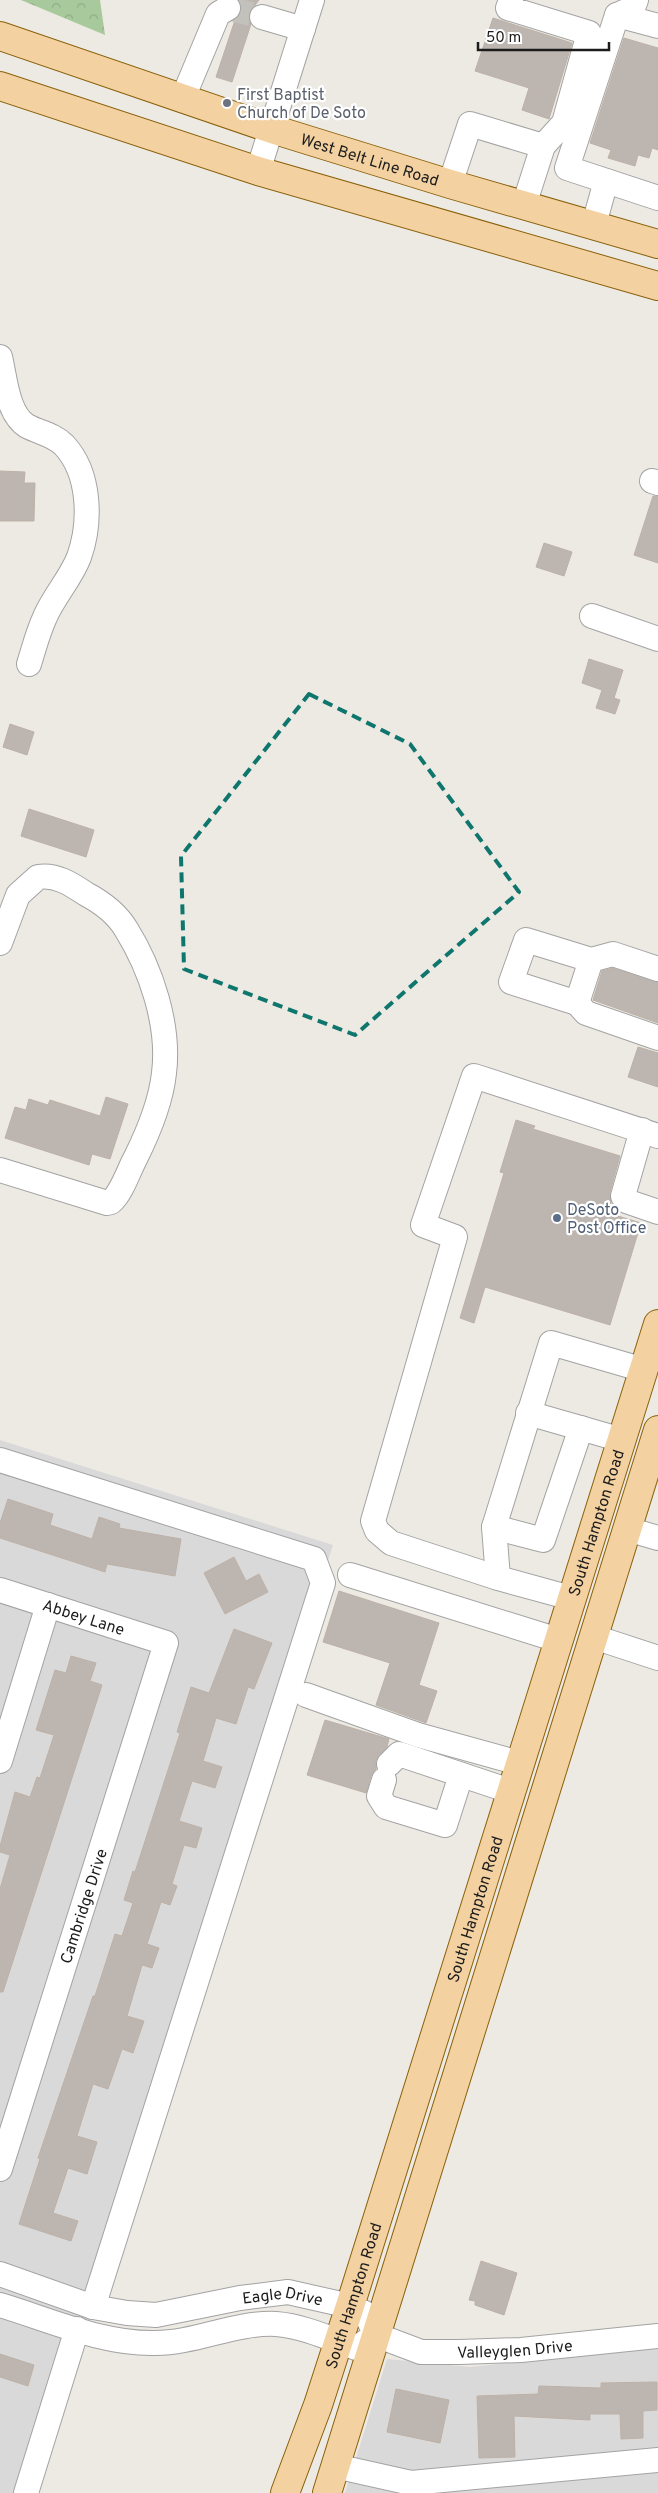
<svg xmlns="http://www.w3.org/2000/svg" width="658" height="2493" viewBox="0 0 658 2493" font-family="Overpass,sans-serif">
	<style>
		.residential { fill: #dad9d9 }
		.forest { fill: url(#forest-crowns) }
		.building { fill: #bdb6b0; stroke: #bdb1a7 }
		.lines { fill: none; stroke-linecap: round; stroke-linejoin: round }
		.minor-tunnel { stroke: #c3c1bb; stroke-width: 24; stroke-dasharray: 24 12; stroke-linecap: butt }
		.minor-casing { stroke: #a3a3a3; stroke-width: 26 }
		.major-casing { stroke: #8a610b; stroke-width: 30 }
		.minor { stroke: #fff; stroke-width: 24 }
		.major { stroke: #f4d1a1; stroke-width: 28 }
		.marked { fill: none; stroke: #0f766e; stroke-width: 4; stroke-dasharray: 10 6; stroke-linejoin: round }
		.worship-dot { fill: #6b7280; stroke: #fff; stroke-width: 2 }
		.service-dot { fill: #5c6f8a; stroke: #fff; stroke-width: 2 }
		.labels { text-anchor: middle; stroke-width: 4.5; stroke-linejoin: round; paint-order: stroke }
		.worship-label { font-size: 16px; fill: #5b616d; stroke: #fff; text-anchor: start }
		.street-label { font-size: 16px; fill: #1c1c1c; stroke: #fff }
		.service-label { font-size: 16px; fill: #4e5e75; stroke: #fff; text-anchor: start }
	</style>
	<defs>
		<pattern id="forest-crowns" width="20" height="18" patternUnits="userSpaceOnUse" patternTransform="scale(1.25)"><rect width="20" height="18" fill="#a8c99b"/><path d="M2 6a3 3 0 1 1 6 0M12 15a3 3 0 1 1 6 0" fill="none" stroke="#90ac85"/></pattern>
	</defs>
	<rect width="100%" height="100%" fill="#edeae3"/>
	<!-- residential -->
	<path class="residential" d="M0 1440 333 1545 34 2493H0Z
		M658 2347V2493H345L387 2359 470 2367Z"/>
	<!-- forest -->
	<path class="forest" d="M21 0H100L105 35Z"/>
	<!-- building -->
	<path class="building" d="M241 0H259L249 13 251 24 232 82 216 77 235 20 240 14Z
		M493 18 572 43 549 119 522 110 529 88 475 71Z
		M624 38 658 48V150L652 148 649 158 638 155 635 166 608 158 611 150 590 143Z
		M0 471 25 472 24 483H35L34 521H0Z
		M653 496H658V563L634 555Z
		M544 543 572 552 564 576 536 567Z
		M589 659 623 670 614 698 620 700 615 714 596 708 602 690 582 683Z
		M10 724 34 732 27 755 3 747Z
		M29 809 94 830 86 857 21 836Z
		M613 968 658 982V1023L593 1000 602 971Z
		M638 1047 658 1053V1087L628 1077Z
		M106 1097 128 1104 110 1159 92 1154 89 1165 5 1138 15 1107 26 1110 29 1099 48 1105 50 1100 100 1116Z
		M516 1120 535 1126 533 1129 620 1156 610 1192 611 1203 608 1213 641 1223 610 1325 485 1287 474 1323 460 1318 504 1173 500 1172Z
		M8 1499 53 1514 50 1525 92 1539 99 1517 120 1524 119 1528 181 1539 175 1576 107 1564 105 1572 0 1538V1523Z
		M234 1557 246 1581 259 1574 268 1592 225 1614 204 1573Z
		M339 1591 439 1623 419 1685 437 1691 426 1723 376 1705 390 1663 323 1642Z
		M234 1629 272 1643 254 1689 248 1687 236 1724 216 1718 203 1761 222 1767 215 1788 192 1781 179 1821 202 1828 196 1848 184 1845 172 1884 177 1886 170 1905 161 1902 147 1944 159 1948 152 1968 142 1965 127 2016 144 2021 133 2053 122 2049 108 2089 93 2084 77 2136 97 2142 87 2174 68 2168 53 2213 78 2221 71 2241 19 2224 40 2159 38 2158 93 1996H95L115 1934 122 1936 133 1903 124 1900 133 1871 135 1872 180 1733 177 1732 191 1687 209 1693Z
		M71 1656 96 1663 90 1681 102 1685 3 1992H0V1889L10 1855 0 1852V1846L15 1792 30 1797 37 1777 40 1778 54 1735 36 1730 55 1670 66 1673Z
		M325 1720 389 1739 387 1747 376 1760V1769L371 1776 366 1793 307 1775Z
		M481 2261 517 2273 504 2315 475 2305V2301L469 2300Z
		M0 2354 34 2365 28 2386 0 2377Z
		M657 2382V2410L643 2411V2438L621 2439 620 2414H590V2420L514 2416 515 2457 479 2458 477 2396 538 2394 539 2386 601 2388V2383Z
		M396 2389 449 2400 440 2443 387 2432Z"/>
	<g class="lines">
		<!-- minor-tunnel -->
		<path class="minor-tunnel" d="M228 8 262 17"/>
		<!-- minor casing -->
		<g class="minor-casing">
			<g id="minor">
				<path d="M511 0 508 8 589 33 564 123 543 146"/>
				<path d="M636 0 633 8 617 15 567 168 658 198"/>
				<path d="M617 15 658 26"/>
				<path d="M262 17 303 29"/>
				<path d="M182 100 218 14 228 8"/>
				<path d="M258 171 312 0"/>
				<path d="M450 184 470 124 543 146 524 205"/>
				<path d="M594 224 606 181"/>
				<path d="M0 357C5 377 7 414 27 426 40 433 53 434 64 445 91 474 91 523 79 557 71 578 54 596 45 617 38 632 34 648 29 664"/>
				<path d="M652 481 658 483"/>
				<path d="M592 616 658 639"/>
				<path d="M0 943 18 895 38 877C56 874 71 884 86 894 101 902 117 914 126 929 151 969 170 1025 164 1073 161 1102 148 1133 135 1159 128 1172 122 1192 111 1202L107 1203 0 1170"/>
				<path d="M591 960 577 1003 511 982 526 940 591 960 613 954 658 969"/>
				<path d="M577 1003 586 1013 658 1038"/>
				<path d="M642 1130 623 1196 626 1201 658 1212"/>
				<path d="M528 1413 622 1440"/>
				<path d="M0 1460 314 1559 323 1583 93 2307"/>
				<path d="M494 1527 543 1540 581 1428"/>
				<path d="M627 1529 658 1538"/>
				<path d="M350 1575 558 1640"/>
				<path d="M498 1578 494 1527 551 1343 644 1370"/>
				<path id="s1" d="M0 1590 166 1643 0 2169"/>
				<path d="M571 1598 498 1578 391 1543 377 1531 373 1521 455 1237 423 1225 474 1076 658 1136"/>
				<path d="M594 1637 658 1658"/>
				<path d="M306 1695 418 1735 519 1763"/>
				<path d="M0 1761 48 1605"/>
				<path d="M389 1764 399 1754 510 1791"/>
				<path d="M384 1780 379 1796 386 1807 445 1825 461 1775"/>
				<path id="s2" d="M0 2274 93 2307 127 2313 156 2315 240 2298 288 2292 350 2306 365 2313 376 2335"/>
				<path d="M0 2305C50 2320 102 2344 155 2343 196 2343 235 2322 276 2324 303 2326 331 2339 356 2348L376 2335"/>
				<path id="s3" d="M376 2335 421 2352H459L521 2350 658 2336"/>
				<path d="M335 2466 411 2483 658 2460"/>
				<path d="M26 2493 77 2329"/>
			</g>
		</g>
		<!-- major casing -->
		<g class="major-casing">
			<g id="major">
				<path id="s4" d="M0 36 272 129 450 184 658 244"/>
				<path d="M0 86 258 171 658 286"/>
				<path id="s5" d="M285 2493 318 2405 350 2306 658 1324"/>
				<path d="M327 2493 658 1430"/>
			</g>
		</g>
		<!-- minor -->
		<use href="#minor" class="minor"/>
		<!-- major -->
		<use href="#major" class="major"/>
	</g>
	<!-- marked area -->
	<path class="marked" d="M309 694 410 744 519 892 355 1035 184 969 181 856Z"/>
	<!-- markers -->
	<circle class="worship-dot" cx="227" cy="103" r="5"/>
	<circle class="service-dot" cx="557" cy="1218" r="5"/>
	<g class="labels">
		<!-- worship labels -->
		<g class="worship-label">
			<text x="237" y="100">First Baptist<tspan x="237" dy="18">Church of De Soto</tspan></text>
		</g>
		<!-- street labels -->
		<g class="street-label">
			<text dy="6" stroke="none"><textPath href="#s4" startOffset="390">West Belt Line Road</textPath></text>
			<text dy="6" stroke="none"><textPath href="#s5" startOffset="1019">South Hampton Road</textPath></text>
			<text dy="6" stroke="none"><textPath href="#s1" startOffset="88">Abbey Lane</textPath></text>
			<text transform="translate(83 1906) rotate(-72)" y="6">Cambridge Drive</text>
			<text dy="6" stroke="none"><textPath href="#s5" startOffset="614">South Hampton Road</textPath></text>
			<text dy="6" stroke="none"><textPath href="#s5" startOffset="209">South Hampton Road</textPath></text>
			<text dy="6" stroke="none"><textPath href="#s2" startOffset="291">Eagle Drive</textPath></text>
			<text dy="6" stroke="none"><textPath href="#s3" startOffset="142">Valleyglen Drive</textPath></text>
		</g>
		<!-- service labels -->
		<g class="service-label">
			<text x="567" y="1215">DeSoto<tspan x="567" dy="18">Post Office</tspan></text>
		</g>
	</g>
	<!-- scale -->
	<path d="M478 42v8h131v-8" fill="none" stroke="#1c1c1c" stroke-width="2.5"/>
	<text x="486" y="42" font-size="15" fill="#1c1c1c" stroke="#ffffff" stroke-width="4" paint-order="stroke">50 m</text>
</svg>
